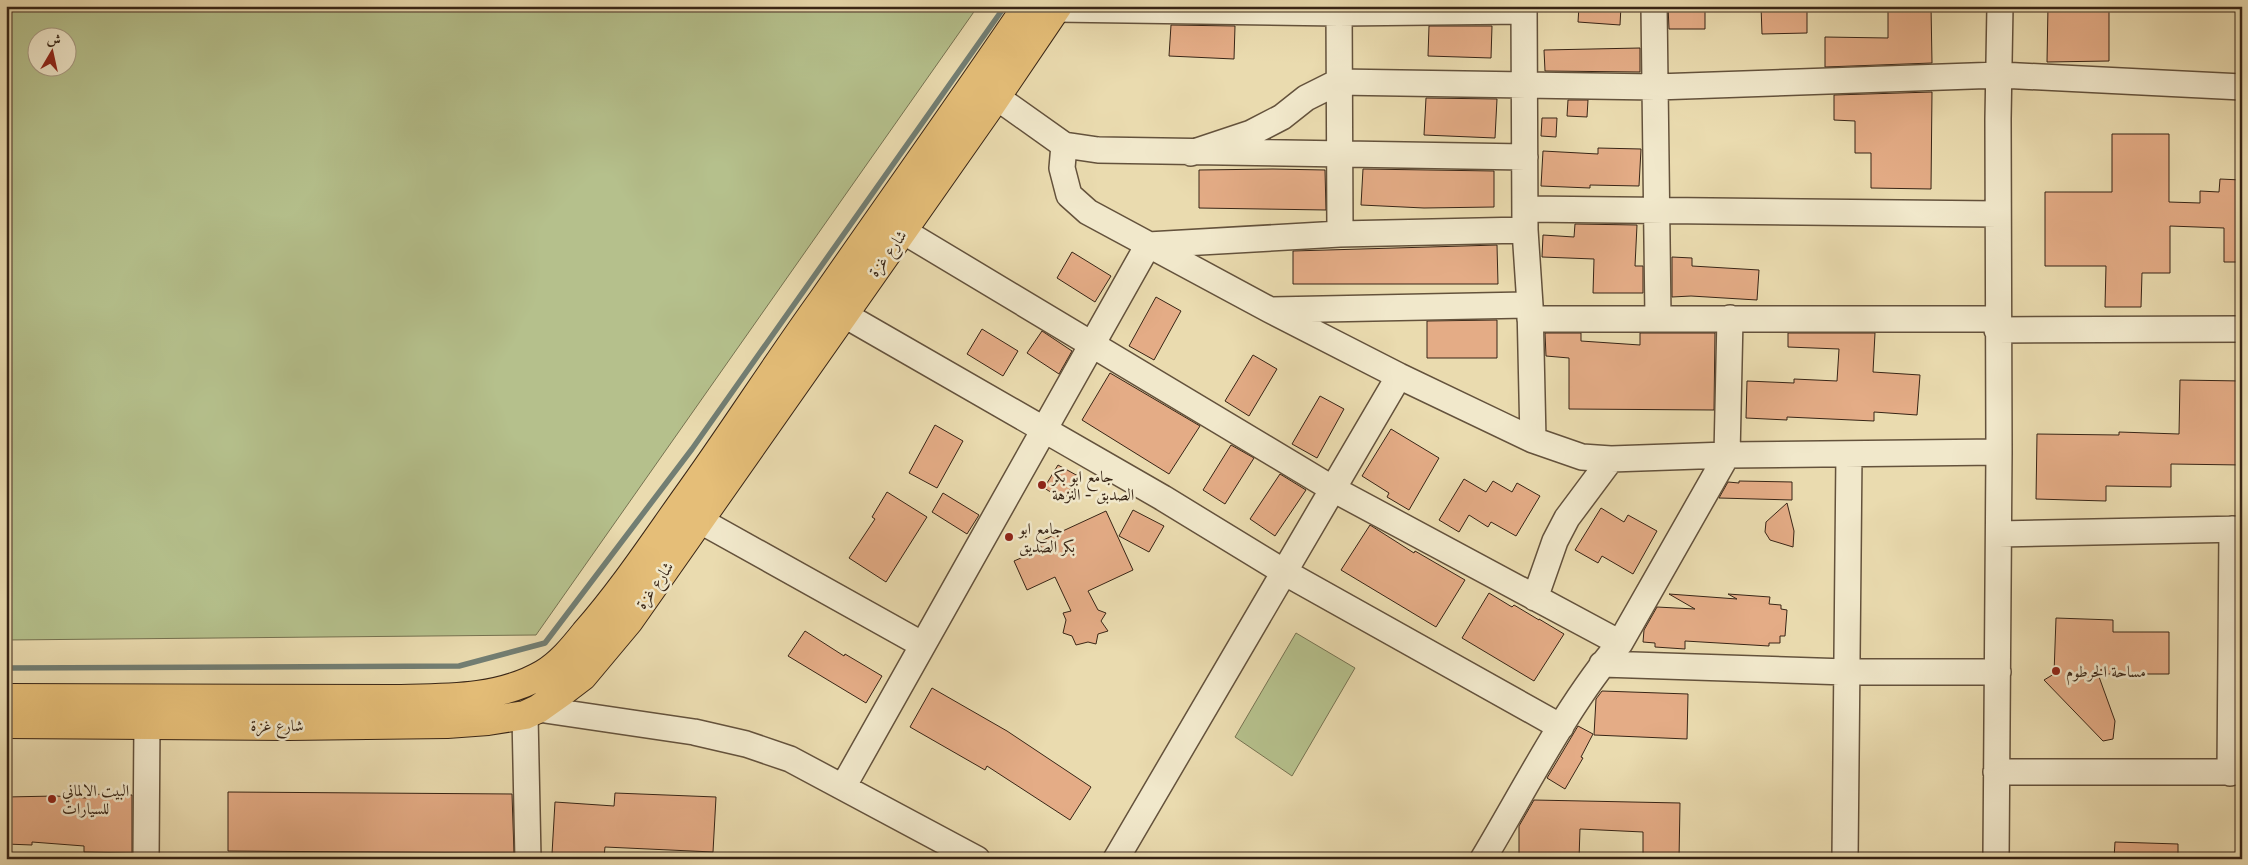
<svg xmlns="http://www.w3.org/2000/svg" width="2248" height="865" viewBox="0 0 2248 865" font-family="'Libre Caslon Text',Amiri,serif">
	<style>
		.green { fill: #b5c08c; stroke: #767251; fill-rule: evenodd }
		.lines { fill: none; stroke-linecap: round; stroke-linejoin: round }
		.stream { stroke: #727e73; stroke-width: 5.5 }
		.building { fill: #e4ac86; stroke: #382516 }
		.minor-casing { stroke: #64523c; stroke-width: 28 }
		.major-casing { stroke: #382516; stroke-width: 30 }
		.minor { stroke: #f1e8cb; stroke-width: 25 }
		.major { stroke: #e5be78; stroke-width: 28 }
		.poi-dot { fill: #8f2418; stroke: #f1e8cb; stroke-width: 2 }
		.labels { text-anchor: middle; stroke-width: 5; stroke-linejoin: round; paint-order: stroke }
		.street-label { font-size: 16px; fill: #382516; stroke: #f1e8cb }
		.poi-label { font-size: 16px; fill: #382516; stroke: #f1e8cb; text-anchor: start }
	</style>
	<rect width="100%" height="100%" fill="#eadbaf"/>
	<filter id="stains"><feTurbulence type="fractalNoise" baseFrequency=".004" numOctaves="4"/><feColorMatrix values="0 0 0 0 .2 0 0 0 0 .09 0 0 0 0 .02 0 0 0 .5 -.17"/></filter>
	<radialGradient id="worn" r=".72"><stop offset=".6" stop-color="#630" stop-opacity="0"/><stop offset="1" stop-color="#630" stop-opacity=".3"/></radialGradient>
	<!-- green -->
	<path class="green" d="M6 6H978L536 635 6 640ZM38 38H68V68H38Z
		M1296 633 1355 668 1292 776 1235 737Z"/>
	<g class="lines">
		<!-- stream -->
		<path class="stream" d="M6 668 459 666 545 643 692 449 1005 6"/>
	</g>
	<!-- building -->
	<path class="building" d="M1579 6H1621L1620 25 1578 22Z
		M1668 6H1705V29H1669Z
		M1761 6H1807V33L1762 34Z
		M1888 6H1931L1932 63 1825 67V37L1888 38Z
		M2048 6H2109V61L2047 62Z
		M1171 25 1235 26 1234 59 1169 56Z
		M1429 26H1492L1491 58 1428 56Z
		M1640 48V72L1545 71 1544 50Z
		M1932 92 1931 189 1871 188V153H1855V121L1834 120V95Z
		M1426 98 1497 99 1495 138 1424 135Z
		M1568 100H1588L1587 117 1567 116Z
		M1542 118H1557L1556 137 1541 136Z
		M2112 134H2169V202L2200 203V191L2219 192 2220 179 2241 180 2238 243H2242V262H2224V228L2170 226V273H2142L2141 307H2105L2106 266H2045V192H2112Z
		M1598 148 1641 149 1639 186 1590 185V188L1541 186 1543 151 1598 154Z
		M1273 169 1325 170 1326 210 1199 208V170Z
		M1363 169 1494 171V207L1424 208 1361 205Z
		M1575 224 1637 225 1635 266H1643V293H1593L1594 259 1542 257 1543 235 1574 237Z
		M1497 245 1498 284H1293V251Z
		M1072 252 1111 276 1095 302 1057 278Z
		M1672 257 1692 258V266L1759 270 1757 300 1691 296 1672 297Z
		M1156 297 1181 311 1154 360 1129 346Z
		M1497 320V358H1427V321Z
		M982 329 1018 351 1003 376 967 354Z
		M1042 331 1072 351 1059 374 1027 353Z
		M1545 333H1581V341L1640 345V333H1715L1714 410 1569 409V358L1546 356Z
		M1788 333H1875L1873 372 1920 375 1917 415 1874 412V421L1787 417V420L1746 418 1747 381 1794 383V379L1837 381 1839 349 1788 347Z
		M1253 355 1277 369 1249 416 1225 401Z
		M1110 373 1200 426 1169 474 1082 420Z
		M2180 380 2242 381V465L2171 464V487L2106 486V501L2036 499 2037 434 2119 435V432L2179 434Z
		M1320 396 1344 409 1317 458 1292 444Z
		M935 425 963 441 937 488 909 473Z
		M1391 429 1439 458 1409 510 1387 497 1389 493 1362 476Z
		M1231 445 1254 458 1225 504 1203 490Z
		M1058 465 1078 476 1064 500 1044 488Z
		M1280 474 1306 490 1275 536 1250 519Z
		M1464 479 1486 492 1493 481 1512 492 1517 483 1540 496 1516 536 1491 522 1488 527 1469 515 1459 532 1439 520Z
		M1739 481 1792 482V500L1719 498 1728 482 1739 483Z
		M887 492 927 517 886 582 849 558 875 519 872 517Z
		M943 493 979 515 967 534 932 512Z
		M1787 503 1794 531 1793 547 1770 540 1765 532 1766 522Z
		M1601 508 1624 522 1628 515 1657 531 1633 574 1602 556 1598 563 1575 550Z
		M1133 510 1164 526 1149 552 1119 536Z
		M1106 511 1133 570 1088 591 1098 610 1106 613 1101 621 1108 631 1098 634 1096 644 1088 642 1076 645 1072 636 1063 633 1066 620 1063 613 1071 611 1055 577 1027 590 1014 561 1042 549 1039 542Z
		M1370 525 1414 553 1415 551 1465 580 1436 627 1341 570Z
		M1489 593 1512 607 1514 605 1539 620V619L1564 634 1534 681 1462 638Z
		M1669 594 1737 599 1728 594 1770 597 1769 604 1781 605V609L1787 610 1785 636H1780V643H1769V646L1685 641V649L1655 647V643L1643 642 1644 630 1657 607 1695 609Z
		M2056 618 2113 620V632H2169V674H2098L2115 721 2113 739 2103 741 2044 680 2054 674Z
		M805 631 844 656 845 654 882 676 866 703 788 656Z
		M932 688 1007 731 1091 787 1070 820 987 766 985 770 910 727Z
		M1602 691 1688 694 1687 739 1594 735 1596 699Z
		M1578 726 1593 734 1581 757 1583 758 1565 789 1547 778Z
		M228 792 512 794 514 853 228 851Z
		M615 793 716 797 713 852 605 847 604 857 552 854 555 802 614 806Z
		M86 794 132 795V853L84 852V846L32 842V845L6 844V797L56 796 86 798Z
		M1534 800 1680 803 1679 859H1643V832L1580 829 1579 859H1519V826Z
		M2115 842 2178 844V859H2114Z"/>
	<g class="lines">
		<!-- minor casing -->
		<g class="minor-casing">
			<path id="minor" d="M1339 6 1340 234
				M1524 6 1525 230 1530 305 1533 440
				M1654 6 1658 318
				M1056 9 1339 13 1524 11
				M981 86 1064 145 1098 150 1525 157
				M1064 145 1062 168 1069 195 1088 212 1270 310 1399 376 1533 440 1582 457 1611 459 1727 455 1999 452
				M1191 153 1251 133 1282 117 1306 98 1338 82 1656 87 2000 75 2242 87
				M1525 209 1998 214
				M903 231 1333 489 1620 643
				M1272 310 1530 305
				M843 314 1163 498 1284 572 1561 727
				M1530 319H1997
				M1997 330 2242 329
				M699 520 923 645
				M1999 534 2242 529
				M1535 598 1555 541 1567 518 1611 459
				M1602 664 1847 672H1998
				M538 709 694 732 746 744 790 759 977 859
				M525 715 528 859
				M1996 772H2242
				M2230 773 2232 529
				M843 787 1148 245 1340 234 1525 230
				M146 859 147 723
				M1116 859 1399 376
				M1483 859C1525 789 1567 705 1620 643L1727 455 1730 318
				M1845 859 1849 454
				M1996 859 1999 452 1998 119 2000 6"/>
		</g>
		<!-- major casing -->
		<g class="major-casing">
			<path id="major" d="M6 698 395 699C445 698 498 700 543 674 560 664 573 648 585 633 622 591 653 544 685 499 732 434 775 366 822 301 890 203 960 105 1027 6
				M6 724 288 726 447 724 488 721 525 715 538 709 562 692 583 676 629 621 991 105 1058 6"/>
		</g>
		<!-- minor -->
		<use href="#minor" class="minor"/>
		<!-- major -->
		<use href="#major" class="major"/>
	</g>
	<!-- markers -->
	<g class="poi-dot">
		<circle cx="1042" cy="485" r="5"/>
		<circle cx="1009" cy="537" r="5"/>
		<circle cx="2056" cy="671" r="5"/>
		<circle cx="52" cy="799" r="5"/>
	</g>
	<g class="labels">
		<!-- street labels -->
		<g class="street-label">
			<text transform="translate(887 253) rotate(-54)" y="6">شارع غزة</text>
			<text transform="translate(654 585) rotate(-55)" y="6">شارع غزة</text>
			<text x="277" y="731">شارع غزة</text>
		</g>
		<!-- poi labels -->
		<g class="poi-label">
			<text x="1052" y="482">جامع ابو بكر<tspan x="1052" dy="18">الصدبق - النزهة</tspan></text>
			<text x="1019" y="534">جامع ابو<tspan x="1019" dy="18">بكر الصديق</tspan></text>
			<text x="2066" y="677">مساحة الخرطوم</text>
			<text x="62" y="796">البيت الالماني<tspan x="62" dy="18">للسيارات</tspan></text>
		</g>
	</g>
	<!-- margin -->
	<rect width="2248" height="865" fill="none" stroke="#eadbaf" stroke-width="25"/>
	<rect x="8" y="8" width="2233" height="850" fill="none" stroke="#382516" stroke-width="2.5"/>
	<rect x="12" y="12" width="2223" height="840" fill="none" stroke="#382516"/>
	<!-- north arrow -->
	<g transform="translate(52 52) rotate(9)"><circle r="24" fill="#f1e8cb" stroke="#a79a83"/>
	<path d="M0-4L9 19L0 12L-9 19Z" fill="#8f2418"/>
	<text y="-8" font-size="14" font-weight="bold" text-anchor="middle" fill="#382516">ش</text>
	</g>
	<rect width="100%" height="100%" filter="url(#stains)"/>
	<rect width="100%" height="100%" fill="url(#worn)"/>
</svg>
